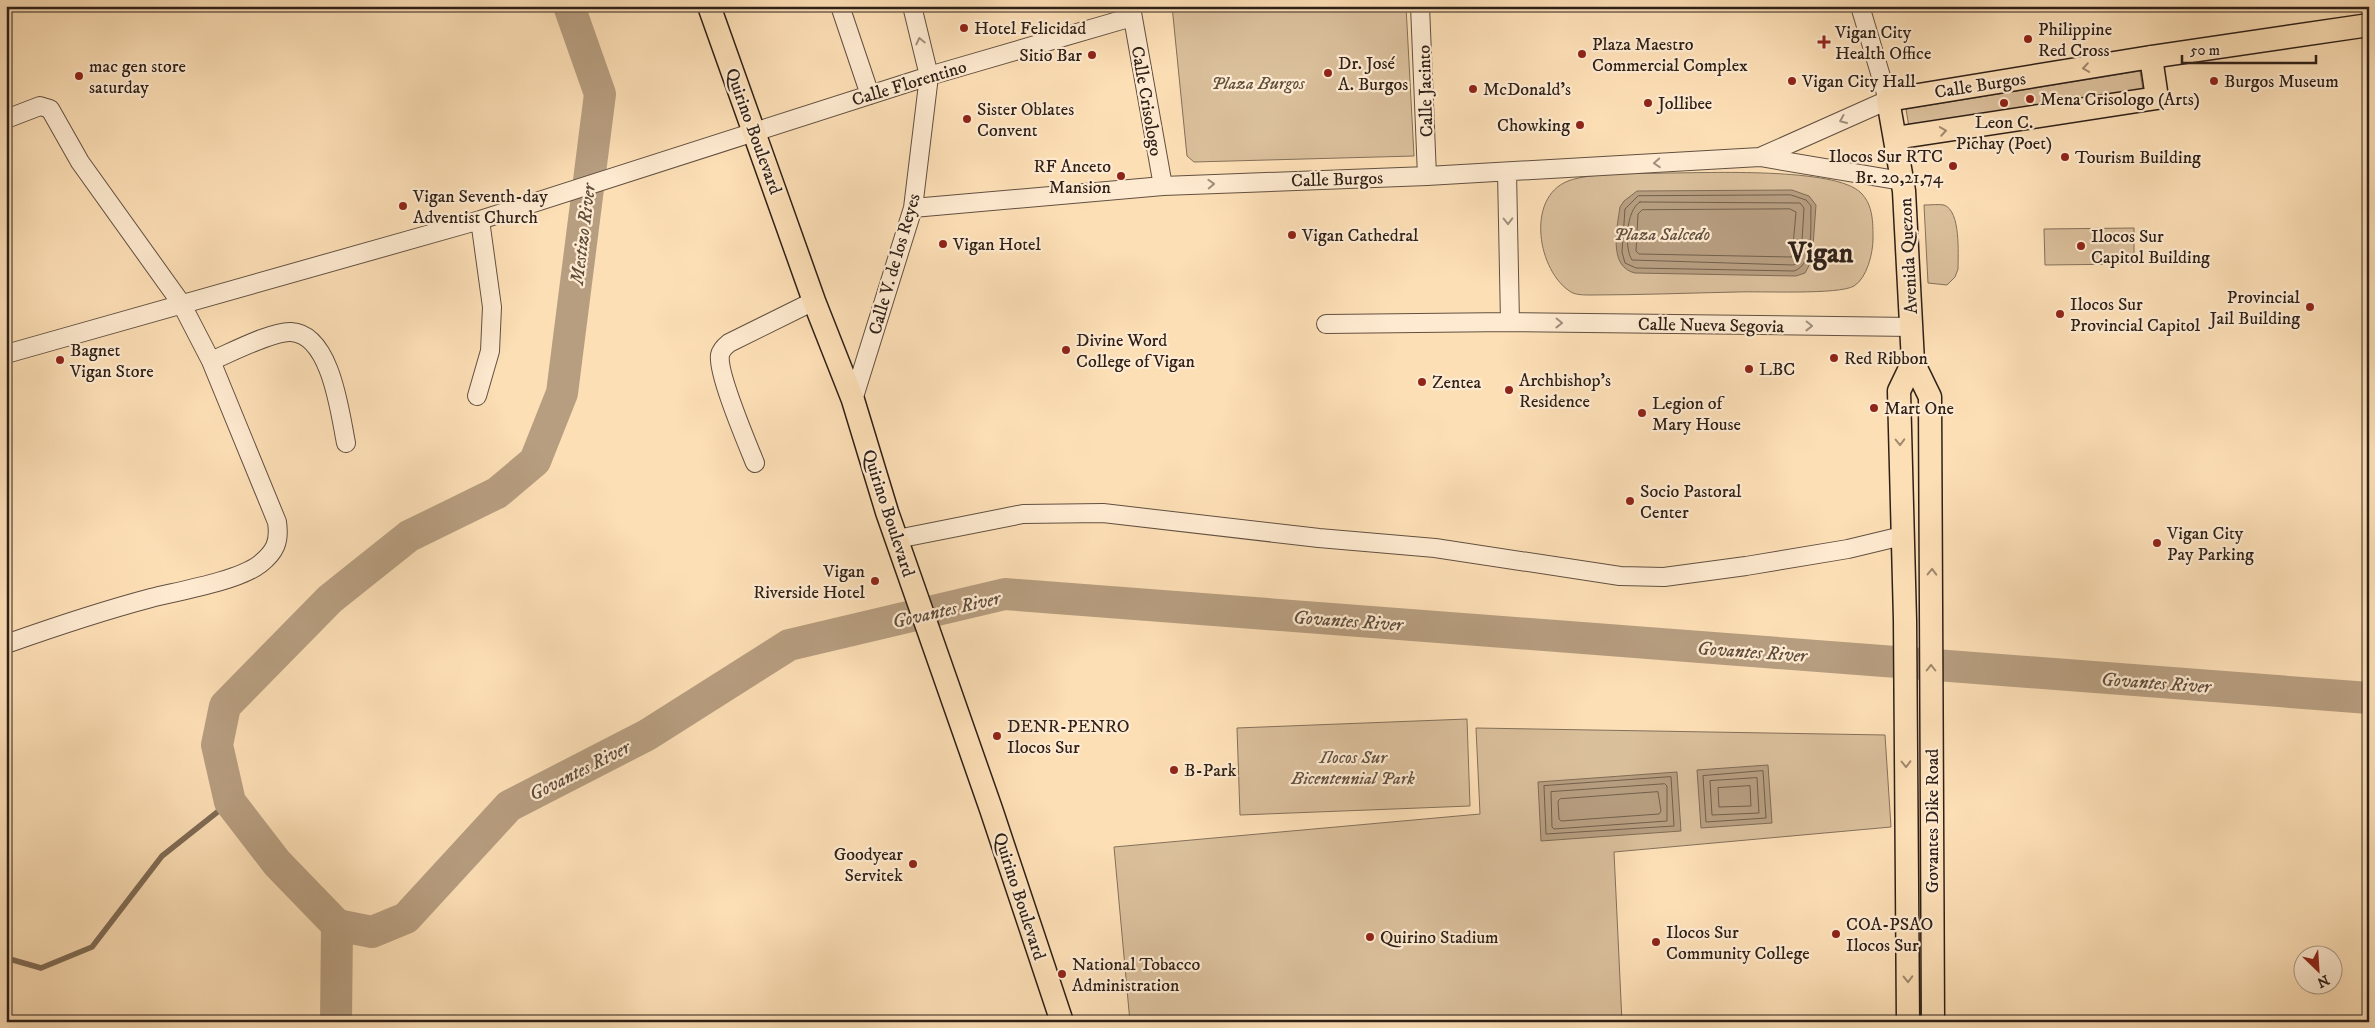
<svg xmlns="http://www.w3.org/2000/svg" width="2375" height="1028" viewBox="0 0 2375 1028" font-family="'IM FELL DW Pica',serif">
	<style>
		.green { fill: #dabf9b; stroke: #84705a }
		.water { fill: #b79e80; stroke: #806c56 }
		.lines { fill: none; stroke-linecap: round; stroke-linejoin: round }
		.shore { stroke: #725f4c; stroke-width: 1 }
		.stream { stroke: #806c56; stroke-width: 5.5 }
		.river { stroke: #b79e80; stroke-width: 32 }
		.minor-casing { stroke: #625040; stroke-width: 20 }
		.major-casing { stroke: #2e2018; stroke-width: 25 }
		.minor { stroke: #feead0; stroke-width: 18 }
		.major { stroke: #fddfb6; stroke-width: 22 }
		.oneway { stroke: #a08f7d }
		.oneway2 { stroke: #a0896f }
		.poi-dot { fill: #8f2418; stroke: #feead0; stroke-width: 2 }
		.labels { text-anchor: middle; stroke-width: 4.5; stroke-linejoin: round; paint-order: stroke }
		.poi-label { font-size: 18px; fill: #2e2018; stroke: #feead0; text-anchor: start }
		.street-label { font-size: 18px; fill: #2e2018; stroke: #feead0 }
		.park-label { font-size: 18px; font-style: italic; fill: #62503f; stroke: #feead0 }
		.water-label { font-size: 19px; font-style: italic; fill: #5e4c3c; stroke: #feead0 }
		.town-label { font-size: 28px; font-weight: bold; fill: #2e2018; stroke: #feead0 }
	</style>
	<rect width="100%" height="100%" fill="#fddfb6"/>
	<filter id="stains"><feTurbulence type="fractalNoise" baseFrequency=".004" numOctaves="4"/><feColorMatrix values="0 0 0 0 .2 0 0 0 0 .09 0 0 0 0 .02 0 0 0 .5 -.17"/></filter>
	<radialGradient id="worn" r=".72"><stop offset=".6" stop-color="#630" stop-opacity="0"/><stop offset="1" stop-color="#630" stop-opacity=".3"/></radialGradient>
	<!-- green -->
	<path class="green" d="M1172 6H1406L1414 156 1194 162 1187 156Z
		M2140 71 2143 90 1909 127 1906 109Z
		M1668 173C1706 173 1836 167 1861 193 1873 205 1873 222 1873 239 1873 253 1867 278 1854 286 1839 295 1759 291 1737 292 1688 293 1639 295 1590 295 1584 295 1576 295 1571 292 1538 272 1525 198 1568 181 1592 172 1641 174 1668 173Z
		M1924 205C1930 205 1939 204 1944 205 1961 211 1958 254 1958 269L1955 277 1947 285 1928 283Z
		M2134 228V264L2045 265 2044 229Z
		M1467 719 1470 806 1240 815 1237 728Z
		M1476 728 1885 735 1891 827 1614 852 1622 1022H1130L1114 847 1480 814Z"/>
	<!-- water -->
	<path class="water" d="M1792 190 1809 196 1816 205 1812 260 1805 273 1796 276 1635 273C1608 267 1617 228 1620 207L1624 201 1637 191Z
		M1768 765 1772 823 1701 828 1697 770Z
		M1677 772 1681 831 1541 841 1538 782Z"/>
	<g class="lines">
		<!-- shore -->
		<path class="shore" d="M1791 195 1806 200 1811 206C1810 225 1815 264 1794 271L1636 268 1625 263 1622 252 1625 209 1638 196Z
			M1640 202 1800 203 1804 208 1801 257 1798 263 1793 265 1632 260C1624 248 1626 210 1640 202Z
			M1790 209 1796 212 1792 257 1639 254 1636 251 1638 214 1642 210Z
			M1763 771 1766 818 1706 822 1703 776Z
			M1671 777 1674 826 1546 834 1544 786Z
			M1757 778 1759 813 1712 815 1710 781Z
			M1665 784 1667 786V821L1554 829 1552 827 1551 792Z
			M1750 786 1751 806 1719 807 1718 788Z
			M1658 792 1661 811 1659 814 1561 821 1559 819 1558 801 1560 799Z"/>
		<!-- stream -->
		<path class="stream" d="M6 958 41 968 92 947 162 856 230 802"/>
		<!-- river -->
		<path class="river" d="M569 6 600 94 562 393 535 461 497 493 409 536 330 599 225 706 217 745 230 802 277 863 337 925 372 932 406 918 509 806 647 735 789 645 1005 594 2369 698
			M336 1022 337 925"/>
		<!-- minor casing -->
		<g class="minor-casing">
			<path id="minor" d="M840 6 870 95
				M1420 6 1427 176
				M1131 7 1163 186
				M6 119 40 106 50 109 80 162 181 303 211 361 277 522C280 542 275 552 260 564 238 581 179 591 151 598 102 611 54 627 6 644
				M1760 157 1888 100 1860 6
				M1507 172 1510 322
				M913 208 1163 186 1427 176 1760 157 1902 181
				M1326 324 1510 322 1912 327
				M6 354 480 220 929 76 1132 17
				M211 361C230 353 272 331 291 332 331 334 340 413 346 443
				M477 396 490 351 492 307 480 220
				M853 400 913 208 929 76 912 6
				M755 463C747 443 717 373 720 355 721 350 724 347 729 343L814 301
				M897 539 1023 514 1103 513 1319 538 1435 548 1620 576 1664 577 1746 566 1848 549 1902 536"/>
		</g>
		<!-- major casing -->
		<g class="major-casing">
			<path id="major" d="M709 6 814 301 853 400 887 512 991 809 1062 1022
				M1895 138 2157 98 2151 57
				M1908 1022 1905 620 1899 391 1913 362
				M1933 1022 1930 397 1913 362 1904 191 1888 100 2151 57 2369 25"/>
		</g>
		<!-- minor -->
		<use href="#minor" class="minor"/>
		<!-- major -->
		<use href="#major" class="major"/>
	</g>
	<!-- one-way arrows -->
	<defs><path id="oneway-chevron" d="M-2-3.5L2.5 0L-2 3.5" fill="none" stroke-width="1.6" stroke-linecap="round" stroke-linejoin="round" transform="scale(1.25)"/></defs>
	<g class="oneway">
		<use href="#oneway-chevron" transform="translate(920 41) rotate(-103)"/>
		<use href="#oneway-chevron" transform="translate(1843 120) rotate(156)"/>
		<use href="#oneway-chevron" transform="translate(1657 163) rotate(176)"/>
		<use href="#oneway-chevron" transform="translate(1211 184) rotate(-2)"/>
		<use href="#oneway-chevron" transform="translate(1508 221) rotate(89)"/>
		<use href="#oneway-chevron" transform="translate(1559 323) rotate(1)"/>
		<use href="#oneway-chevron" transform="translate(1809 326) rotate(1)"/>
	</g>
	<g class="oneway2">
		<use href="#oneway-chevron" transform="translate(2086 68) rotate(171)"/>
		<use href="#oneway-chevron" transform="translate(1943 131) rotate(-9)"/>
		<use href="#oneway-chevron" transform="translate(1900 442) rotate(89)"/>
		<use href="#oneway-chevron" transform="translate(1932 572) rotate(-89)"/>
		<use href="#oneway-chevron" transform="translate(1931 668) rotate(-90)"/>
		<use href="#oneway-chevron" transform="translate(1906 764) rotate(89)"/>
		<use href="#oneway-chevron" transform="translate(1908 979) rotate(89)"/>
	</g>
	<!-- markers -->
	<g class="poi-dot">
		<circle cx="964" cy="28" r="5"/>
		<circle cx="2028" cy="39" r="5"/>
		<path d="M1821.5 34.5h5v5h5v5h-5v5h-5v-5h-5v-5h5z"/>
		<circle cx="1582" cy="54" r="5"/>
		<circle cx="1092" cy="55" r="5"/>
		<circle cx="1328" cy="73" r="5"/>
		<circle cx="79" cy="76" r="5"/>
		<circle cx="1792" cy="81" r="5"/>
		<circle cx="2214" cy="81" r="5"/>
		<circle cx="1473" cy="89" r="5"/>
		<circle cx="2030" cy="99" r="5"/>
		<circle cx="1648" cy="103" r="5"/>
		<circle cx="2004" cy="103" r="5"/>
		<circle cx="967" cy="119" r="5"/>
		<circle cx="1580" cy="125" r="5"/>
		<circle cx="2065" cy="157" r="5"/>
		<circle cx="1953" cy="166" r="5"/>
		<circle cx="1121" cy="176" r="5"/>
		<circle cx="403" cy="206" r="5"/>
		<circle cx="1292" cy="235" r="5"/>
		<circle cx="943" cy="244" r="5"/>
		<circle cx="2081" cy="246" r="5"/>
		<circle cx="2310" cy="307" r="5"/>
		<circle cx="2060" cy="314" r="5"/>
		<circle cx="1066" cy="350" r="5"/>
		<circle cx="1834" cy="358" r="5"/>
		<circle cx="60" cy="360" r="5"/>
		<circle cx="1749" cy="369" r="5"/>
		<circle cx="1422" cy="382" r="5"/>
		<circle cx="1509" cy="390" r="5"/>
		<circle cx="1874" cy="408" r="5"/>
		<circle cx="1642" cy="413" r="5"/>
		<circle cx="1630" cy="501" r="5"/>
		<circle cx="2157" cy="543" r="5"/>
		<circle cx="875" cy="581" r="5"/>
		<circle cx="997" cy="736" r="5"/>
		<circle cx="1174" cy="770" r="5"/>
		<circle cx="913" cy="864" r="5"/>
		<circle cx="1836" cy="934" r="5"/>
		<circle cx="1370" cy="937" r="5"/>
		<circle cx="1656" cy="942" r="5"/>
		<circle cx="1062" cy="974" r="5"/>
	</g>
	<g class="labels">
		<!-- poi labels -->
		<g class="poi-label">
			<text x="974" y="34">Hotel Felicidad</text>
			<text x="2038" y="35">Philippine<tspan x="2038" dy="21">Red Cross</tspan></text>
			<text x="1835" y="38">Vigan City<tspan x="1835" dy="21">Health Office</tspan></text>
			<text x="1592" y="50">Plaza Maestro<tspan x="1592" dy="21">Commercial Complex</tspan></text>
			<text x="1082" y="61" text-anchor="end">Sitio Bar</text>
			<text x="1338" y="69">Dr. José<tspan x="1338" dy="21">A. Burgos</tspan></text>
			<text x="89" y="72">mac gen store<tspan x="89" dy="21">saturday</tspan></text>
			<text x="1802" y="87">Vigan City Hall</text>
			<text x="2224" y="87">Burgos Museum</text>
			<text x="1483" y="95">McDonald's</text>
			<text x="2040" y="105">Mena Crisologo (Arts)</text>
			<text x="1658" y="109">Jollibee</text>
			<text x="977" y="115">Sister Oblates<tspan x="977" dy="21">Convent</tspan></text>
			<text x="2004" y="128" text-anchor="middle">Leon C.<tspan x="2004" dy="21">Pichay (Poet)</tspan></text>
			<text x="1570" y="131" text-anchor="end">Chowking</text>
			<text x="1943" y="162" text-anchor="end">Ilocos Sur RTC<tspan x="1943" dy="21">Br. 20,21,74</tspan></text>
			<text x="2075" y="163">Tourism Building</text>
			<text x="1111" y="172" text-anchor="end">RF Anceto<tspan x="1111" dy="21">Mansion</tspan></text>
			<text x="413" y="202">Vigan Seventh-day<tspan x="413" dy="21">Adventist Church</tspan></text>
			<text x="1302" y="241">Vigan Cathedral</text>
			<text x="2091" y="242">Ilocos Sur<tspan x="2091" dy="21">Capitol Building</tspan></text>
			<text x="953" y="250">Vigan Hotel</text>
			<text x="2300" y="303" text-anchor="end">Provincial<tspan x="2300" dy="21">Jail Building</tspan></text>
			<text x="2070" y="310">Ilocos Sur<tspan x="2070" dy="21">Provincial Capitol</tspan></text>
			<text x="1076" y="346">Divine Word<tspan x="1076" dy="21">College of Vigan</tspan></text>
			<text x="70" y="356">Bagnet<tspan x="70" dy="21">Vigan Store</tspan></text>
			<text x="1844" y="364">Red Ribbon</text>
			<text x="1759" y="375">LBC</text>
			<text x="1519" y="386">Archbishop's<tspan x="1519" dy="21">Residence</tspan></text>
			<text x="1432" y="388">Zentea</text>
			<text x="1652" y="409">Legion of<tspan x="1652" dy="21">Mary House</tspan></text>
			<text x="1884" y="414">Mart One</text>
			<text x="1640" y="497">Socio Pastoral<tspan x="1640" dy="21">Center</tspan></text>
			<text x="2167" y="539">Vigan City<tspan x="2167" dy="21">Pay Parking</tspan></text>
			<text x="865" y="577" text-anchor="end">Vigan<tspan x="865" dy="21">Riverside Hotel</tspan></text>
			<text x="1007" y="732">DENR-PENRO<tspan x="1007" dy="21">Ilocos Sur</tspan></text>
			<text x="1184" y="776">B-Park</text>
			<text x="903" y="860" text-anchor="end">Goodyear<tspan x="903" dy="21">Servitek</tspan></text>
			<text x="1846" y="930">COA-PSAO<tspan x="1846" dy="21">Ilocos Sur</tspan></text>
			<text x="1666" y="938">Ilocos Sur<tspan x="1666" dy="21">Community College</tspan></text>
			<text x="1380" y="943">Quirino Stadium</text>
			<text x="1072" y="970">National Tobacco<tspan x="1072" dy="21">Administration</tspan></text>
		</g>
		<!-- street labels -->
		<g class="street-label">
			<text transform="translate(909 83) rotate(-17)" y="6">Calle Florentino</text>
			<text transform="translate(1980 85) rotate(-9)" y="6">Calle Burgos</text>
			<text transform="translate(1425 91) rotate(-92)" y="6">Calle Jacinto</text>
			<text transform="translate(1147 101) rotate(80)" y="6">Calle Crisologo</text>
			<text transform="translate(754 131) rotate(70)" y="6">Quirino Boulevard</text>
			<text transform="translate(1337 179) rotate(-2)" y="6">Calle Burgos</text>
			<text transform="translate(1908 256) rotate(-93)" y="6">Avenida Quezon</text>
			<text transform="translate(894 264) rotate(-74)" y="6">Calle V. de los Reyes</text>
			<text transform="translate(1711 325) rotate(1)" y="6">Calle Nueva Segovia</text>
			<text transform="translate(889 513) rotate(72)" y="6">Quirino Boulevard</text>
			<text transform="translate(1932 821) rotate(-90)" y="6">Govantes Dike Road</text>
			<text transform="translate(1020 896) rotate(72)" y="6">Quirino Boulevard</text>
		</g>
		<!-- park labels -->
		<g class="park-label">
			<text x="1258" y="89">Plaza Burgos</text>
			<text x="1662" y="240">Plaza Salcedo</text>
			<text x="1353" y="763">Ilocos Sur<tspan x="1353" dy="21">Bicentennial Park</tspan></text>
		</g>
		<!-- water labels -->
		<g class="water-label">
			<text transform="translate(582 234) rotate(-83)" y="7">Mestizo River</text>
			<text transform="translate(946 609) rotate(-13)" y="7">Govantes River</text>
			<text transform="translate(1348 620) rotate(4)" y="7">Govantes River</text>
			<text transform="translate(1752 651) rotate(4)" y="7">Govantes River</text>
			<text transform="translate(2156 682) rotate(4)" y="7">Govantes River</text>
			<text transform="translate(579 770) rotate(-27)" y="7">Govantes River</text>
		</g>
		<!-- town labels -->
		<g class="town-label">
			<text x="1821" y="262">Vigan</text>
		</g>
	</g>
	<!-- margin -->
	<rect width="2375" height="1028" fill="none" stroke="#fddfb6" stroke-width="25"/>
	<rect x="8" y="8" width="2360" height="1013" fill="none" stroke="#2e2018" stroke-width="2.5"/>
	<rect x="12" y="12" width="2350" height="1003" fill="none" stroke="#2e2018"/>
	<!-- north arrow -->
	<g transform="translate(2318 970) rotate(155)"><circle r="24" fill="#feead0" stroke="#ab9986"/>
	<path d="M0-4L9 19L0 12L-9 19Z" fill="#8f2418"/>
	<text y="-8" font-size="14" font-weight="bold" text-anchor="middle" fill="#2e2018">N</text>
	</g>
	<!-- scale -->
	<path d="M2182 55v8h134v-8" fill="none" stroke="#2e2018" stroke-width="2.5"/>
	<text x="2190" y="55" font-size="15" fill="#2e2018" stroke="#feead0" stroke-width="4" paint-order="stroke">50 m</text>
	<rect width="100%" height="100%" filter="url(#stains)"/>
	<rect width="100%" height="100%" fill="url(#worn)"/>
</svg>
